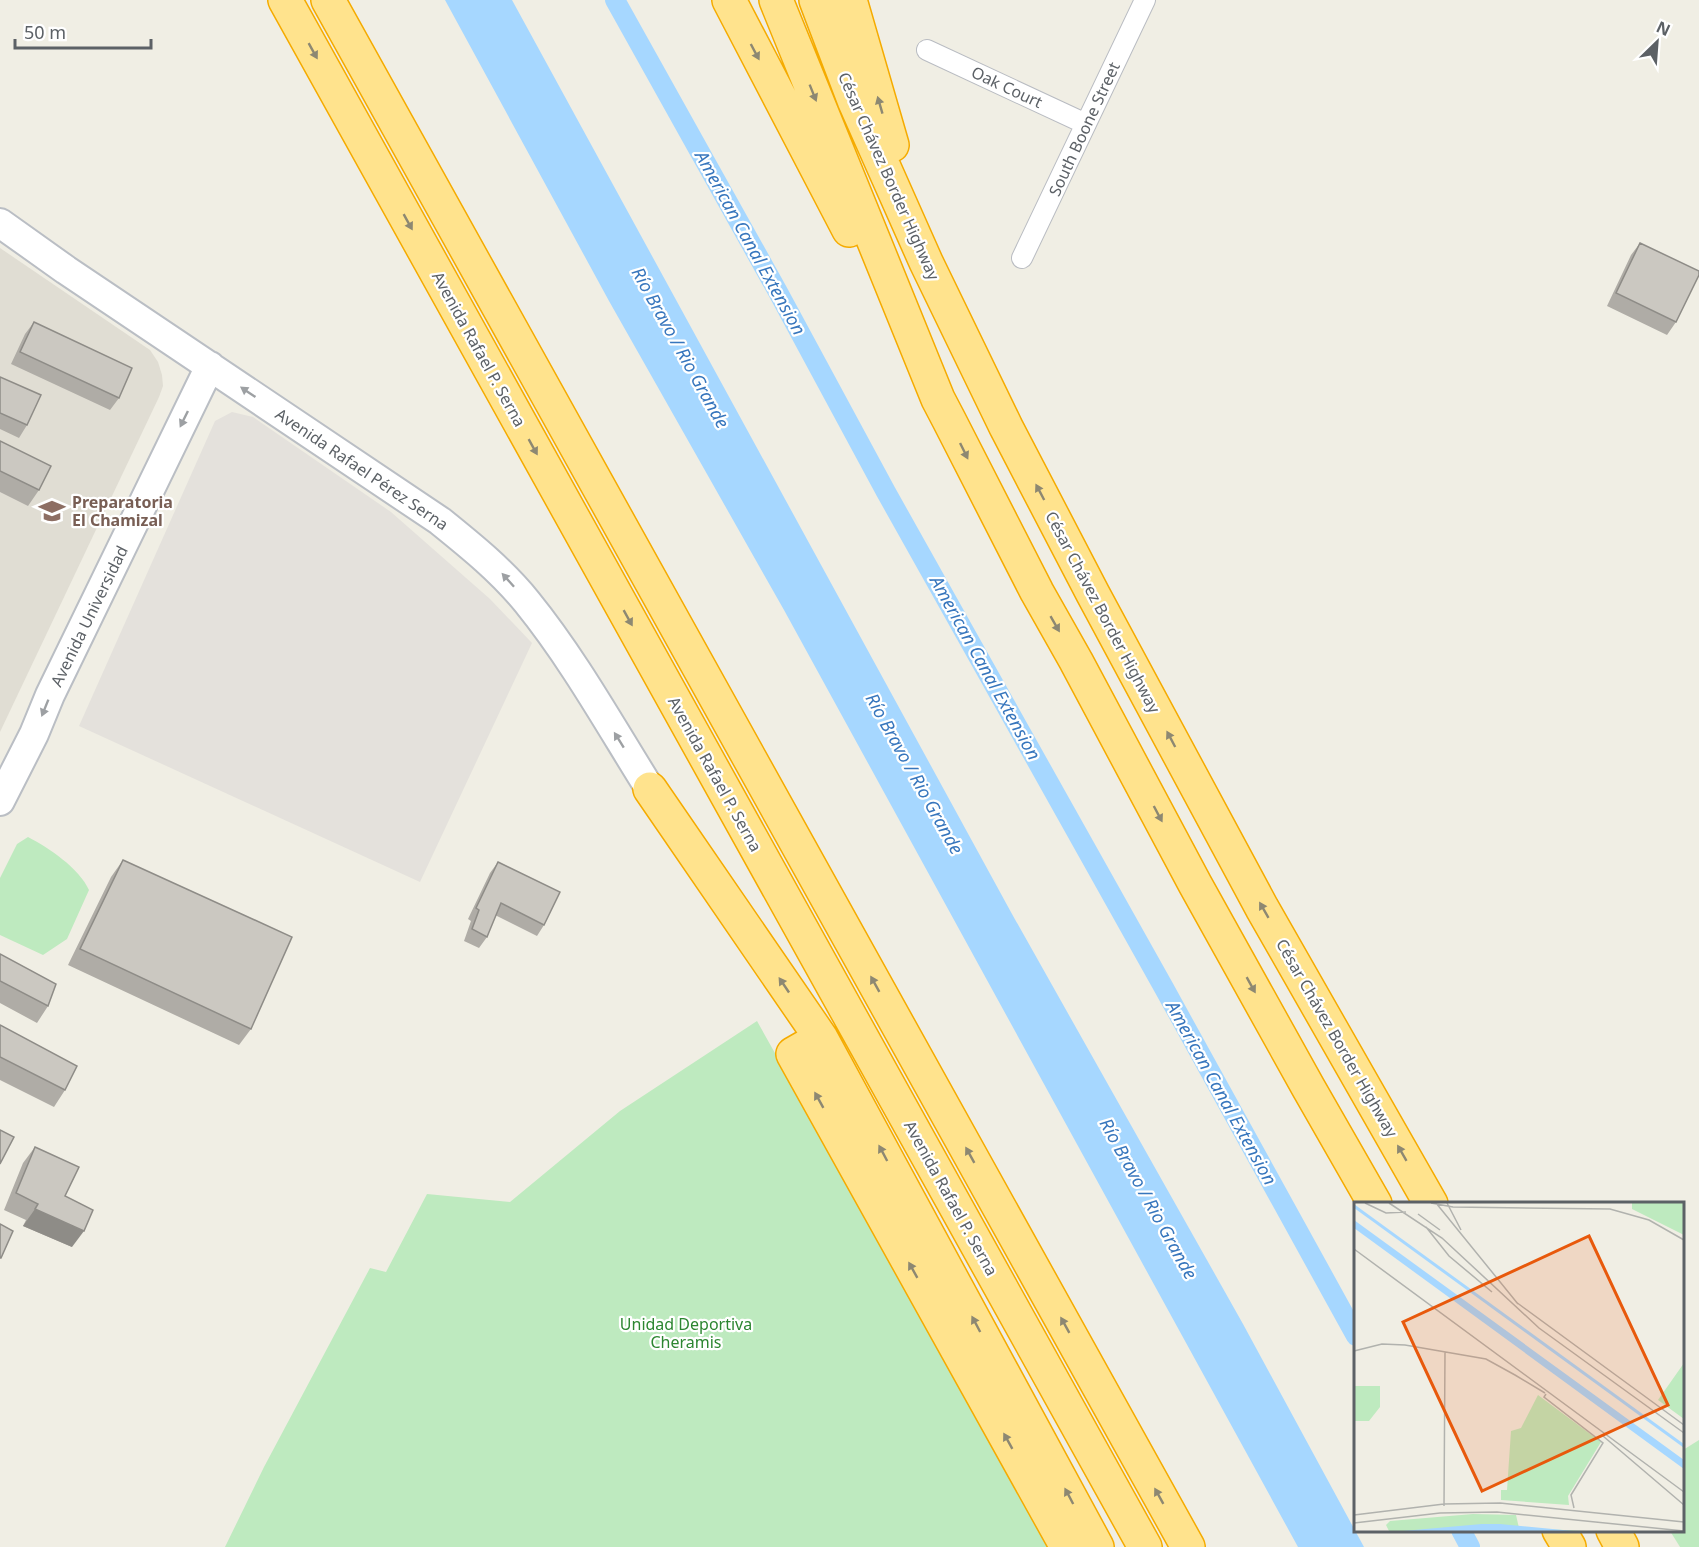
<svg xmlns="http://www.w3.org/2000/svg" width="1699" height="1547" viewBox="0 0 1699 1547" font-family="'Noto Sans',sans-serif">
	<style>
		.industrial { fill: #e4e1dc }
		.education { fill: #e0ddd3 }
		.green { fill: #beeabf }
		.water { fill: #a6d7ff }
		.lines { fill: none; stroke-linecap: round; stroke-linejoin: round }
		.canal { stroke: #a6d7ff; stroke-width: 20 }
		.street-casing { stroke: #b9bcc2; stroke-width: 22 }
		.secondary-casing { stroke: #babec4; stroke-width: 32 }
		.highway-casing { stroke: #f5ab00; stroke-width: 36 }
		.street { stroke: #fff; stroke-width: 20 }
		.secondary { stroke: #fff; stroke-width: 28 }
		.highway { stroke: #ffe38d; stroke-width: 33 }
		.wall { fill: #afaca6 }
		.shaded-wall { fill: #8e8c87 }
		.building { fill: #cbc8c1; stroke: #8e8c87; stroke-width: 1.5 }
		.oneway { fill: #8d8872 }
		.oneway2 { fill: #9da0a3 }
		.labels { text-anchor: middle; stroke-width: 4.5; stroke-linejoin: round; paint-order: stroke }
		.street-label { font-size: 16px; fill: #5c6166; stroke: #fff }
		.education-label { font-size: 16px; font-weight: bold; fill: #785e54; stroke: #fff; text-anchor: start }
		.park-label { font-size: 16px; fill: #2c8631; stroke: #fff }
		.water-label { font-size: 18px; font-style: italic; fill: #3776bd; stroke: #fff }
		.inset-river { fill: none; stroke: #a6d7ff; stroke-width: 3 }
		.inset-road { fill: none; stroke: #b1b2ae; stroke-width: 1.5 }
		.view { fill: #e8590c; fill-opacity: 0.15; stroke: #e8590c; stroke-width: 3 }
		.inset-edge { fill: none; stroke: #5c6166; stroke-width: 3 }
	</style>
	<rect width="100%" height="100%" fill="#f0eee4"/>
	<!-- industrial -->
	<path class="industrial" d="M232 412 253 417 391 512 490 599 532 643 420 882 79 726 215 421Z"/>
	<!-- education -->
	<path class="education" d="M0 248 150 350 158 362 162 375 163 386 159 397 0 732Z"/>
	<!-- green -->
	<path class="green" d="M28 837C49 848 79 868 89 890L67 939 43 955 0 935V878L17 844Z
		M757 1021 1052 1547H225L264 1467 370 1268 386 1272 427 1194 510 1202 620 1111Z
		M1699 1440V1547H1680L1670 1531 1682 1530 1683 1450Z"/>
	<!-- water -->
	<path class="water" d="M445 0H512L1012 914 1243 1324 1364 1547H1298L784 610 609 301Z"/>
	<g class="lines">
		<!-- canal -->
		<path class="canal" d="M615 0 778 292 886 492 1164 988 1356 1336
			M1461 1530 1470 1547"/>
		<!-- street casing -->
		<g class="street-casing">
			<path id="street" d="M927 50 1086 124
				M1022 258 1145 0"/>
		</g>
		<!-- secondary casing -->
		<g class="secondary-casing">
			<path id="secondary" d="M0 223 66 270 440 521C471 546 502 571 527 602 574 660 611 727 650 789
				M0 801 34 734 50 695 210 366"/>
		</g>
		<!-- highway casing -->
		<g class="highway-casing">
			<path id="highway" d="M285 0 1145 1547
				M328 0 1188 1547
				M729 0 849 230
				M776 0 938 399 949 420 1037 592 1076 661 1195 884 1308 1087 1375 1204
				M816 0 854 100 926 262 1006 427 1093 594 1262 908 1431 1204
				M850 0 892 145
				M650 789 821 1038 1097 1547
				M821 1038 793 1054 1067 1547
				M1559 1530 1569 1547
				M1613 1530 1622 1547"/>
		</g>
		<!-- street -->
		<use href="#street" class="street"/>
		<!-- secondary -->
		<use href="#secondary" class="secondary"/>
		<!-- highway -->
		<use href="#highway" class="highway"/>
	</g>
	<!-- wall -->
	<path class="wall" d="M1640 243 1676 322 1667 335 1607 306 1631 255Z
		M34 322 119 398 110 410 11 364 25 334Z
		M0 377 27 425 19 438 0 429Z
		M0 441 39 490 28 506 0 492Z
		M123 860 251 1029 239 1045 68 965 111 877Z
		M498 862 544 925 537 936 495 915 487 937 479 948 464 941 471 921 468 919 490 873Z
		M0 954 48 1006 37 1023 0 1003Z
		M0 1025 65 1090 54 1107 0 1080Z
		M35 1147 65 1196 72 1247 23 1226 26 1220 4 1210 23 1163Z"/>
	<!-- shaded-wall -->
	<path class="shaded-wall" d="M35 1209 84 1231 72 1247 23 1226Z"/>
	<!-- building -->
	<path class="building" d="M1640 243 1699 271V275L1676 322 1616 293Z
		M34 322 132 368 119 398 20 352Z
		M0 377 41 395 27 425 0 413Z
		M0 441 51 466 39 490 0 471Z
		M123 860 292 937 251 1029 80 949Z
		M498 862 560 892 544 925 501 903 487 937 472 929 479 910 476 908Z
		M0 954 56 984 48 1006 0 981Z
		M0 1025 77 1066 65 1090 0 1057Z
		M0 1130 14 1137 0 1164Z
		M35 1147 79 1167 65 1196 93 1210 84 1231 35 1209 38 1204 16 1193Z
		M0 1224 13 1231 1 1258H0Z"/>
	<!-- one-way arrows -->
	<defs><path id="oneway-solid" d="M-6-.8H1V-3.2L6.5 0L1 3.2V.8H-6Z" transform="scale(1.5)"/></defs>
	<g class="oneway">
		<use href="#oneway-solid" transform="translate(313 51) rotate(61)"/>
		<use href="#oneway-solid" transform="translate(755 52) rotate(62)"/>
		<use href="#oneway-solid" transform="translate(813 93) rotate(68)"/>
		<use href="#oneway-solid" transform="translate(880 105) rotate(-106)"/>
		<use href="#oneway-solid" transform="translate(408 222) rotate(61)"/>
		<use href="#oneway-solid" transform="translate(533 447) rotate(61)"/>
		<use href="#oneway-solid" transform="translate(964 451) rotate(64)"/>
		<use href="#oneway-solid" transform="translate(1040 492) rotate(-118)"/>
		<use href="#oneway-solid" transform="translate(628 618) rotate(61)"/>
		<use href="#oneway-solid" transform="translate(1055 624) rotate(60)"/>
		<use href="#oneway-solid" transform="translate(1171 739) rotate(-118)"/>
		<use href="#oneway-solid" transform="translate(1158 814) rotate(62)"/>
		<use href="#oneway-solid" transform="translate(1264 910) rotate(-120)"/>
		<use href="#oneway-solid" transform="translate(875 984) rotate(-119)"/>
		<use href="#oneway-solid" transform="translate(784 985) rotate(-124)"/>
		<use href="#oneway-solid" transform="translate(1251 985) rotate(61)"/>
		<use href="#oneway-solid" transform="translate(819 1100) rotate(-119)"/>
		<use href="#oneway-solid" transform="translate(883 1153) rotate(-118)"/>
		<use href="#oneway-solid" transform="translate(1402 1153) rotate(-120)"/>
		<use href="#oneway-solid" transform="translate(970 1155) rotate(-119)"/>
		<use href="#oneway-solid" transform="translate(913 1270) rotate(-119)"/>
		<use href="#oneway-solid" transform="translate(976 1324) rotate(-118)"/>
		<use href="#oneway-solid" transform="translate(1065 1325) rotate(-119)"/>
		<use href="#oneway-solid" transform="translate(1008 1441) rotate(-119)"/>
		<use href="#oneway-solid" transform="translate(1069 1496) rotate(-118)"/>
		<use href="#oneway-solid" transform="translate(1159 1496) rotate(-119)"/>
	</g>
	<g class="oneway2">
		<use href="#oneway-solid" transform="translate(248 392) rotate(-146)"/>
		<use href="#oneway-solid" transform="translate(184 419) rotate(116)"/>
		<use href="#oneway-solid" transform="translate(508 580) rotate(-132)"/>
		<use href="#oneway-solid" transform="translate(45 708) rotate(112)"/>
		<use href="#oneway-solid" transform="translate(619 740) rotate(-122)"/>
	</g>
	<!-- icons -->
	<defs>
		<g id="school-bare" transform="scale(2.07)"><path d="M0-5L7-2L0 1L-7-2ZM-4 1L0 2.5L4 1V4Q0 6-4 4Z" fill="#8d6e63" stroke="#fff" stroke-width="2.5" paint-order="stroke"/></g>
	</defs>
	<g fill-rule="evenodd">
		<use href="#school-bare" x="52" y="511"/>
	</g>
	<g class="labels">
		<!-- street labels -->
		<g class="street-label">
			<text transform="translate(1007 87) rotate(25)" y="6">Oak Court</text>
			<text transform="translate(1084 129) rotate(-65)" y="6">South Boone Street</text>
			<text transform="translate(889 176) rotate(66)" y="6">César Chávez Border Highway</text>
			<text transform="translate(479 349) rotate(61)" y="6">Avenida Rafael P. Serna</text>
			<text transform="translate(362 469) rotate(34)" y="6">Avenida Rafael Pérez Serna</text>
			<text transform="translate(1103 612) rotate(62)" y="6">César Chávez Border Highway</text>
			<text transform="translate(89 616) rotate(-64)" y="6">Avenida Universidad</text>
			<text transform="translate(715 774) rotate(61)" y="6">Avenida Rafael P. Serna</text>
			<text transform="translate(1337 1038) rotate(60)" y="6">César Chávez Border Highway</text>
			<text transform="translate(951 1198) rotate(61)" y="6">Avenida Rafael P. Serna</text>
		</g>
		<!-- education labels -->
		<g class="education-label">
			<text x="72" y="508">Preparatoria<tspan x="72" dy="18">El Chamizal</tspan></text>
		</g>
		<!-- park labels -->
		<g class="park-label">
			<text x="686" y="1330">Unidad Deportiva<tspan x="686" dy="18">Cheramis</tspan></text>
		</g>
		<!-- water labels -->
		<g class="water-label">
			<text transform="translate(750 243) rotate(61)" y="6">American Canal Extension</text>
			<text transform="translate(680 348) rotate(61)" y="6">Río Bravo / Rio Grande</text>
			<text transform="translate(985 668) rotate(61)" y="6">American Canal Extension</text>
			<text transform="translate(914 774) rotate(61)" y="6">Río Bravo / Rio Grande</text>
			<text transform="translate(1221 1093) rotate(61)" y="6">American Canal Extension</text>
			<text transform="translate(1148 1199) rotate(61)" y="6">Río Bravo / Rio Grande</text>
		</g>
	</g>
	<!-- overview -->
	<g transform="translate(1354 1202)">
		<rect width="330" height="330" fill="#f0eee4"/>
		<path d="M278 1H330V33L278 7ZM330 161V217L304 198ZM0 184H26V205L15 219H0ZM184 193 247 240 214 294 215 303 147 298V288H153L157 229 167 226ZM119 312 162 313 165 326 233 329H35L32 323 36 319Z" fill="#beeabf"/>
		<path d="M0 18 330 258V267L0 26ZM128 322H146L219 329H49Z" fill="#a6d7ff"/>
		<path class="inset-river" d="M0 4 330 244"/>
		<path class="inset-road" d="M11 1 32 11 52 10M35 1 88 36 185 126 330 231M77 1 99 5 256 7 295 18 330 38M82 1 164 102M93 1 107 28M64 12 86 28M72 25 95 54 138 90M0 47 330 290M162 100 330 223M0 149 28 142 51 143 132 157 161 173M161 173 191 191M192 192 190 195 249 241 217 293 220 306M249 234 330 303M90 304 91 150M0 313 90 302 146 301 330 320M0 321 86 311 143 310 330 329"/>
		<path class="view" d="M235 34 314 203 128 289 49 120Z"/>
		<rect width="330" height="330" class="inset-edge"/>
	</g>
	<!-- north arrow -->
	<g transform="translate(1657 42) rotate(25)" stroke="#ffffff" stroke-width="4.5" paint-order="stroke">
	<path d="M0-4.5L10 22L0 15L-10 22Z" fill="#5c6166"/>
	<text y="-9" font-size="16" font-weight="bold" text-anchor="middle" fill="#5c6166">N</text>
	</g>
	<!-- scale -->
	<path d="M15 39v9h136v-9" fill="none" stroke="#5c6166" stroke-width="3"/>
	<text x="24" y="39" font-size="18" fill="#5c6166" stroke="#ffffff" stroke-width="4.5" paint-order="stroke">50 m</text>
</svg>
